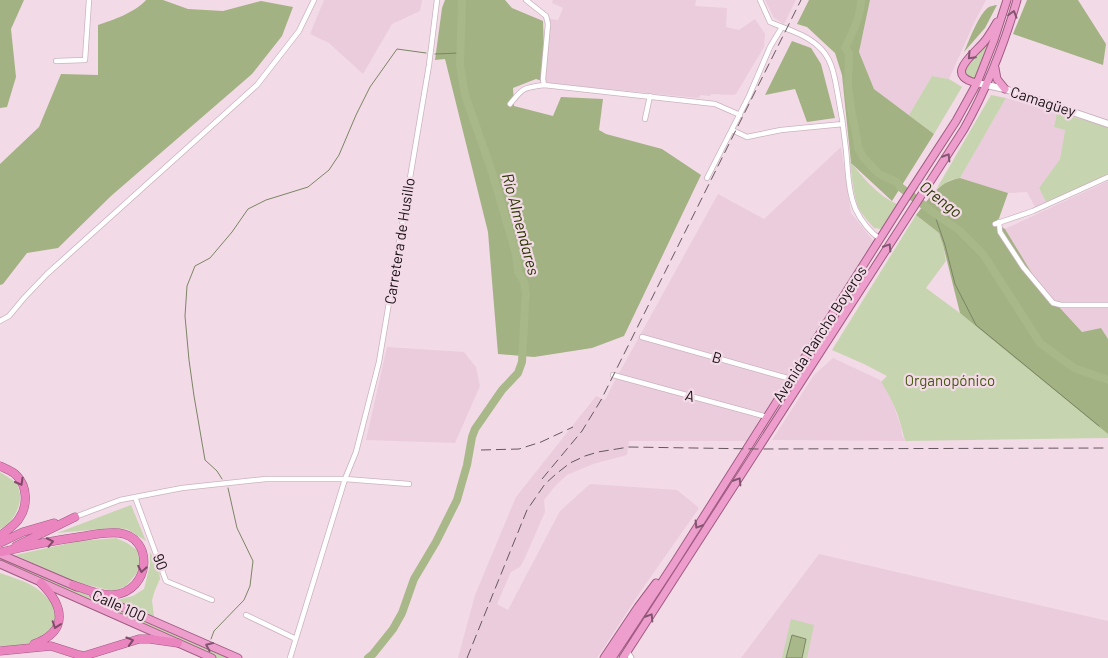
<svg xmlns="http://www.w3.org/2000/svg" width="1108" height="658" viewBox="0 0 1108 658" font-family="Barlow,sans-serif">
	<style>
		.built { fill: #ebccdc }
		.green { fill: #c7d4b0 }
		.forest { fill: #a2b283 }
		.water { fill: #a8b888; stroke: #7c8565 }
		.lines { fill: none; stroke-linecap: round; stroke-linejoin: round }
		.stream { stroke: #7c8565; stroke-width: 1 }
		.river { stroke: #a8b888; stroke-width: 8 }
		.minor-casing { stroke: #cab3bf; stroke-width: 6 }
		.tertiary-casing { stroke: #cab3bf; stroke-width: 7 }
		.secondary-casing { stroke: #cab3bf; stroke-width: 8 }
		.trunk-casing { stroke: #a05c83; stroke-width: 9 }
		.motorway-casing { stroke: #a05c83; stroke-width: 9 }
		.minor { stroke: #fff; stroke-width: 4.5 }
		.tertiary { stroke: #fff; stroke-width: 5 }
		.secondary { stroke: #fff; stroke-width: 6 }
		.trunk { stroke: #ee9ecc; stroke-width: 7 }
		.motorway { stroke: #ea85bf; stroke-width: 8 }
		.rail { stroke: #66575f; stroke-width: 1; stroke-dasharray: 10 5; stroke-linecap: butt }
		.oneway { stroke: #825670 }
		.oneway2 { stroke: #804a69 }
		.labels { text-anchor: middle; stroke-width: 4.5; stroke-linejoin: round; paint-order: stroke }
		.street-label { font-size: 15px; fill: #170f13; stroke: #f3dae7 }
		.park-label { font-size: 15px; fill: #475910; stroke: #f3dae7 }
		.water-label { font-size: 16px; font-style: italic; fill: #2b3800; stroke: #f3dae7 }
	</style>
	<rect width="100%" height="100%" fill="#f3dae7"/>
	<!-- built -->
	<path class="built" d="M324 0H422L420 11 392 24 363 74 329 43 310 34Z
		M553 0H696L695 6 727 8 726 27 739 30 755 19 765 34 764 47 736 94 733 95 711 94 710 96 701 95 698 98 546 83V61L550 19 558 20 563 8 552 3Z
		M765 0H796L784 24 774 18Z
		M870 0H986L975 21 949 79 932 76 909 115 874 89 859 52Z
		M1006 98 1057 112 1054 127 1065 130 1060 159 1039 188 1046 202 1035 207 1027 192 1008 193 960 178Z
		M841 147 851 213 875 243 749 441H629L627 455 593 464 567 475 556 485 544 500 545 512 524 560 520 567 511 572 497 604 508 610 560 511 590 484 677 490 699 508 643 588 597 658H458L475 595 516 497 596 396 605 400 612 386 718 194 764 219Z
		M1108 181V339L1101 328 1082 332 1039 285 1005 229Z
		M387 347 464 352 476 367 480 386 455 443 366 440Z
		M833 358 880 380 891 398 901 427 902 435 906 441 772 440 814 375Z
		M819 554 1108 621V658H741Z"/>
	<!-- green -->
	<path class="green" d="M990 40 977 77 975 79 969 78 966 75 965 70Z
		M932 76 949 79 962 87 934 134 909 115Z
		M991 95 1006 98 960 178 951 180 937 188Z
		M1057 112 1108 127V175L1046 202 1039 188 1060 159 1065 130 1054 127Z
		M850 161C862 177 878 196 897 204L881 229 874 228C869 222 863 216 859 209 853 195 852 176 850 161Z
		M916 215 939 233 943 245 946 261 926 288 976 325 1099 426 1108 434V438L906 441C903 436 903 432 901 426 897 410 890 396 881 382L887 376 864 364 832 350Z
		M0 472 17 483C18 488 21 494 20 499 19 511 11 524 0 529Z
		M131 505 146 541 127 529 111 528 57 533Z
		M116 538 127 543 137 550 140 561 137 573 126 586 113 591 75 582 15 555 79 541Z
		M150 552 159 569 160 579 155 590 152 600 154 617 117 600 133 596 144 589 150 565Z
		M0 557 231 658H218L0 561Z
		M0 573C11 577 26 581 36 588 52 600 66 616 47 632 41 638 36 643 28 645 19 646 9 646 0 646Z
		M791 619 814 625 807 658H782Z"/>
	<!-- forest -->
	<path class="forest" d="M0 0H24L11 29 16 77 7 107 0 108Z
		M146 0H163L188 9 223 11 261 1 293 7 282 36 252 74 111 196 58 248 27 253 3 284 0 285V164L39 127 61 74 98 75V25C113 20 136 12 146 0Z
		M445 0H505L512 8 543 21 545 82 536 79 513 88 514 106 553 116 561 97 603 99 599 130 606 134 662 149 701 175 624 336 592 348 534 357 498 354 488 232 445 59 435 60 442 8Z
		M809 0H870L859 52 874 89 934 134 892 201 851 163 842 75 835 53 807 27 797 24Z
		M1027 0H1078L1106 44 1103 65 1013 34Z
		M997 5 985 28 964 52C969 41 979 13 989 7 992 6 994 5 997 5Z
		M792 41 811 48 821 64 835 118 807 122 795 89 765 95Z
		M960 178 1008 193 997 224 1005 229 1039 285 1082 332 1101 328 1108 339V434L960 313 943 245 939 233 916 215C931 197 936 183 960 178Z"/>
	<!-- water -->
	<path class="water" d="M792 635 806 639 802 658H786Z"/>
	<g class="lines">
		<!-- stream -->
		<path class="stream" d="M435 54 460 53
			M934 213 945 245 955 284 976 325 1099 426
			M222 479 217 471 205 460 194 396 189 360 185 316 187 286 195 266 210 258 232 232 248 209 266 200 308 187 329 170 339 155 356 115 370 87 397 49 426 53
			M211 639 214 631 244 600 250 586 253 561 237 528 228 488"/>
		<!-- river -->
		<path class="river" d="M861 0C861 17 852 33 845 48L849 53 848 86 852 115 855 127 858 147 863 157 879 174 897 182 900 187 934 213 959 230 983 254 1040 343 1074 368 1108 380
			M368 658 373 654 393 629 402 613 414 579 436 542 457 500 467 465 472 437 475 429 502 390 518 373 522 362 525 305 526 294 524 282 518 272 516 254 492 172 465 95 460 66 462 0"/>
		<!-- minor casing -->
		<g class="minor-casing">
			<path id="minor" d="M526 0 546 16 548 24 543 79 544 85
				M760 0 770 22C786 29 805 34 818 46 831 57 834 73 837 90 841 110 844 130 846 150 848 170 848 192 856 210 861 221 871 233 880 239
				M56 61 85 60 89 0
				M510 104C523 88 522 88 544 85L715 104 740 115
				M645 119 650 96
				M732 130 747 137 781 130 843 124
				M707 178 749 96 770 47 782 27
				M999 222 1000 232 1023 267 1053 303 1061 305H1108
				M995 224 1033 211 1108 177
				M0 321 9 316 24 298 47 274 257 85 299 31 314 0
				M642 337 791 379
				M613 375 767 417
				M135 497 166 581 212 600
				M75 517 120 500 182 488 266 479H345L409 484
				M246 615 296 639
				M290 658 345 479 356 452 379 362 429 65 437 0"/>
		</g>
		<!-- tertiary casing -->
		<g class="tertiary-casing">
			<path id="tertiary" d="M627 651 631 658"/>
		</g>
		<!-- secondary casing -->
		<g class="secondary-casing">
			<path id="secondary" d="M977 83 1005 89 1108 124"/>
		</g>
		<!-- trunk casing -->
		<g class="trunk-casing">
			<path id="trunk" d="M995 68 997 79 1005 89
				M977 83C943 76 974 54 984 42 989 36 993 29 997 22
				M0 554 77 587
				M0 564 212 658
				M94 595 238 658
				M604 658 638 607 656 583
				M612 658 675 562 902 204 956 121 977 83 994 40 1007 0
				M623 658 964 129C987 88 1004 45 1017 0"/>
		</g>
		<!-- motorway casing -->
		<g class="motorway-casing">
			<path id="motorway" d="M0 466C6 469 13 471 17 476 27 486 28 505 20 517 16 525 7 530 0 536
				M0 543 23 532 54 523
				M16 546 75 517
				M2 552C30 545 57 540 85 536 96 534 108 532 119 533 154 537 152 591 113 595 100 596 85 589 73 585
				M34 644C69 631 64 606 41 583
				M0 651 51 646 79 655 84 656 139 639H150L178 643"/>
		</g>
		<!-- minor -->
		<use href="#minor" class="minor"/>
		<!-- tertiary -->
		<use href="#tertiary" class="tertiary"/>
		<!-- secondary -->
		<use href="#secondary" class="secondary"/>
		<!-- trunk -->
		<use href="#trunk" class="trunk"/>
		<!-- motorway -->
		<use href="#motorway" class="motorway"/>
		<!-- rail -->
		<path class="rail" d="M481 450 519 449 541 442 573 427
			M542 479 582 431 601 400 801 0
			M467 658 527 510 545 484 556 474 570 463 585 456 598 452 629 447 758 449 1108 448"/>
	</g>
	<!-- one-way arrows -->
	<defs><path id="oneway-chevron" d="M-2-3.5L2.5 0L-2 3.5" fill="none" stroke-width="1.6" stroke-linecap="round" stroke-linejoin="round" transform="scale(1.25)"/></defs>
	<g class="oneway">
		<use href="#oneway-chevron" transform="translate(1013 14) rotate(-74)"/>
		<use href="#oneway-chevron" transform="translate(971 56) rotate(133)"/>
		<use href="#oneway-chevron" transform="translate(947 157) rotate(-58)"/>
		<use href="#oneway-chevron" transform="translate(888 247) rotate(-58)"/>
		<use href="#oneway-chevron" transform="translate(738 481) rotate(-58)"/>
		<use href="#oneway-chevron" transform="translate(698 525) rotate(122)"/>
		<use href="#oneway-chevron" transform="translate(650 617) rotate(-57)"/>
		<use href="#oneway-chevron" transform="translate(209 646) rotate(-157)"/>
	</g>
	<g class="oneway2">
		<use href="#oneway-chevron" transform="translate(20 482) rotate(60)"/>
		<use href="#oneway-chevron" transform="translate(50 542) rotate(-12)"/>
		<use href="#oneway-chevron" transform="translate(142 569) rotate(100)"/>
		<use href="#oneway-chevron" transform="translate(56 625) rotate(109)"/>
		<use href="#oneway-chevron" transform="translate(130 641) rotate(-16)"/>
	</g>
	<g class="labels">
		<!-- street labels -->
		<g class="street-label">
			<text transform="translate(1043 102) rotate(18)" y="5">Camagüey</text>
			<text transform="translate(400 241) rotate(-81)" y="5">Carretera de Husillo</text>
			<text transform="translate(820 334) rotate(-57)" y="5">Avenida Rancho Boyeros</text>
			<text transform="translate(717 358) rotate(16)" y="5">B</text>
			<text transform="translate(690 396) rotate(15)" y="5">A</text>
			<text transform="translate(160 562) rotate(69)" y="5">90</text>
			<text transform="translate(119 606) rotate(24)" y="5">Calle 100</text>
		</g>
		<!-- park labels -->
		<g class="park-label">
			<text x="950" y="386">Organopónico</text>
		</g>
		<!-- water labels -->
		<g class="water-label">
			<text transform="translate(941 199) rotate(38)" y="6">Orengo</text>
			<text transform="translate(521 224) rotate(75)" y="6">Río Almendares</text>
		</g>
	</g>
</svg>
